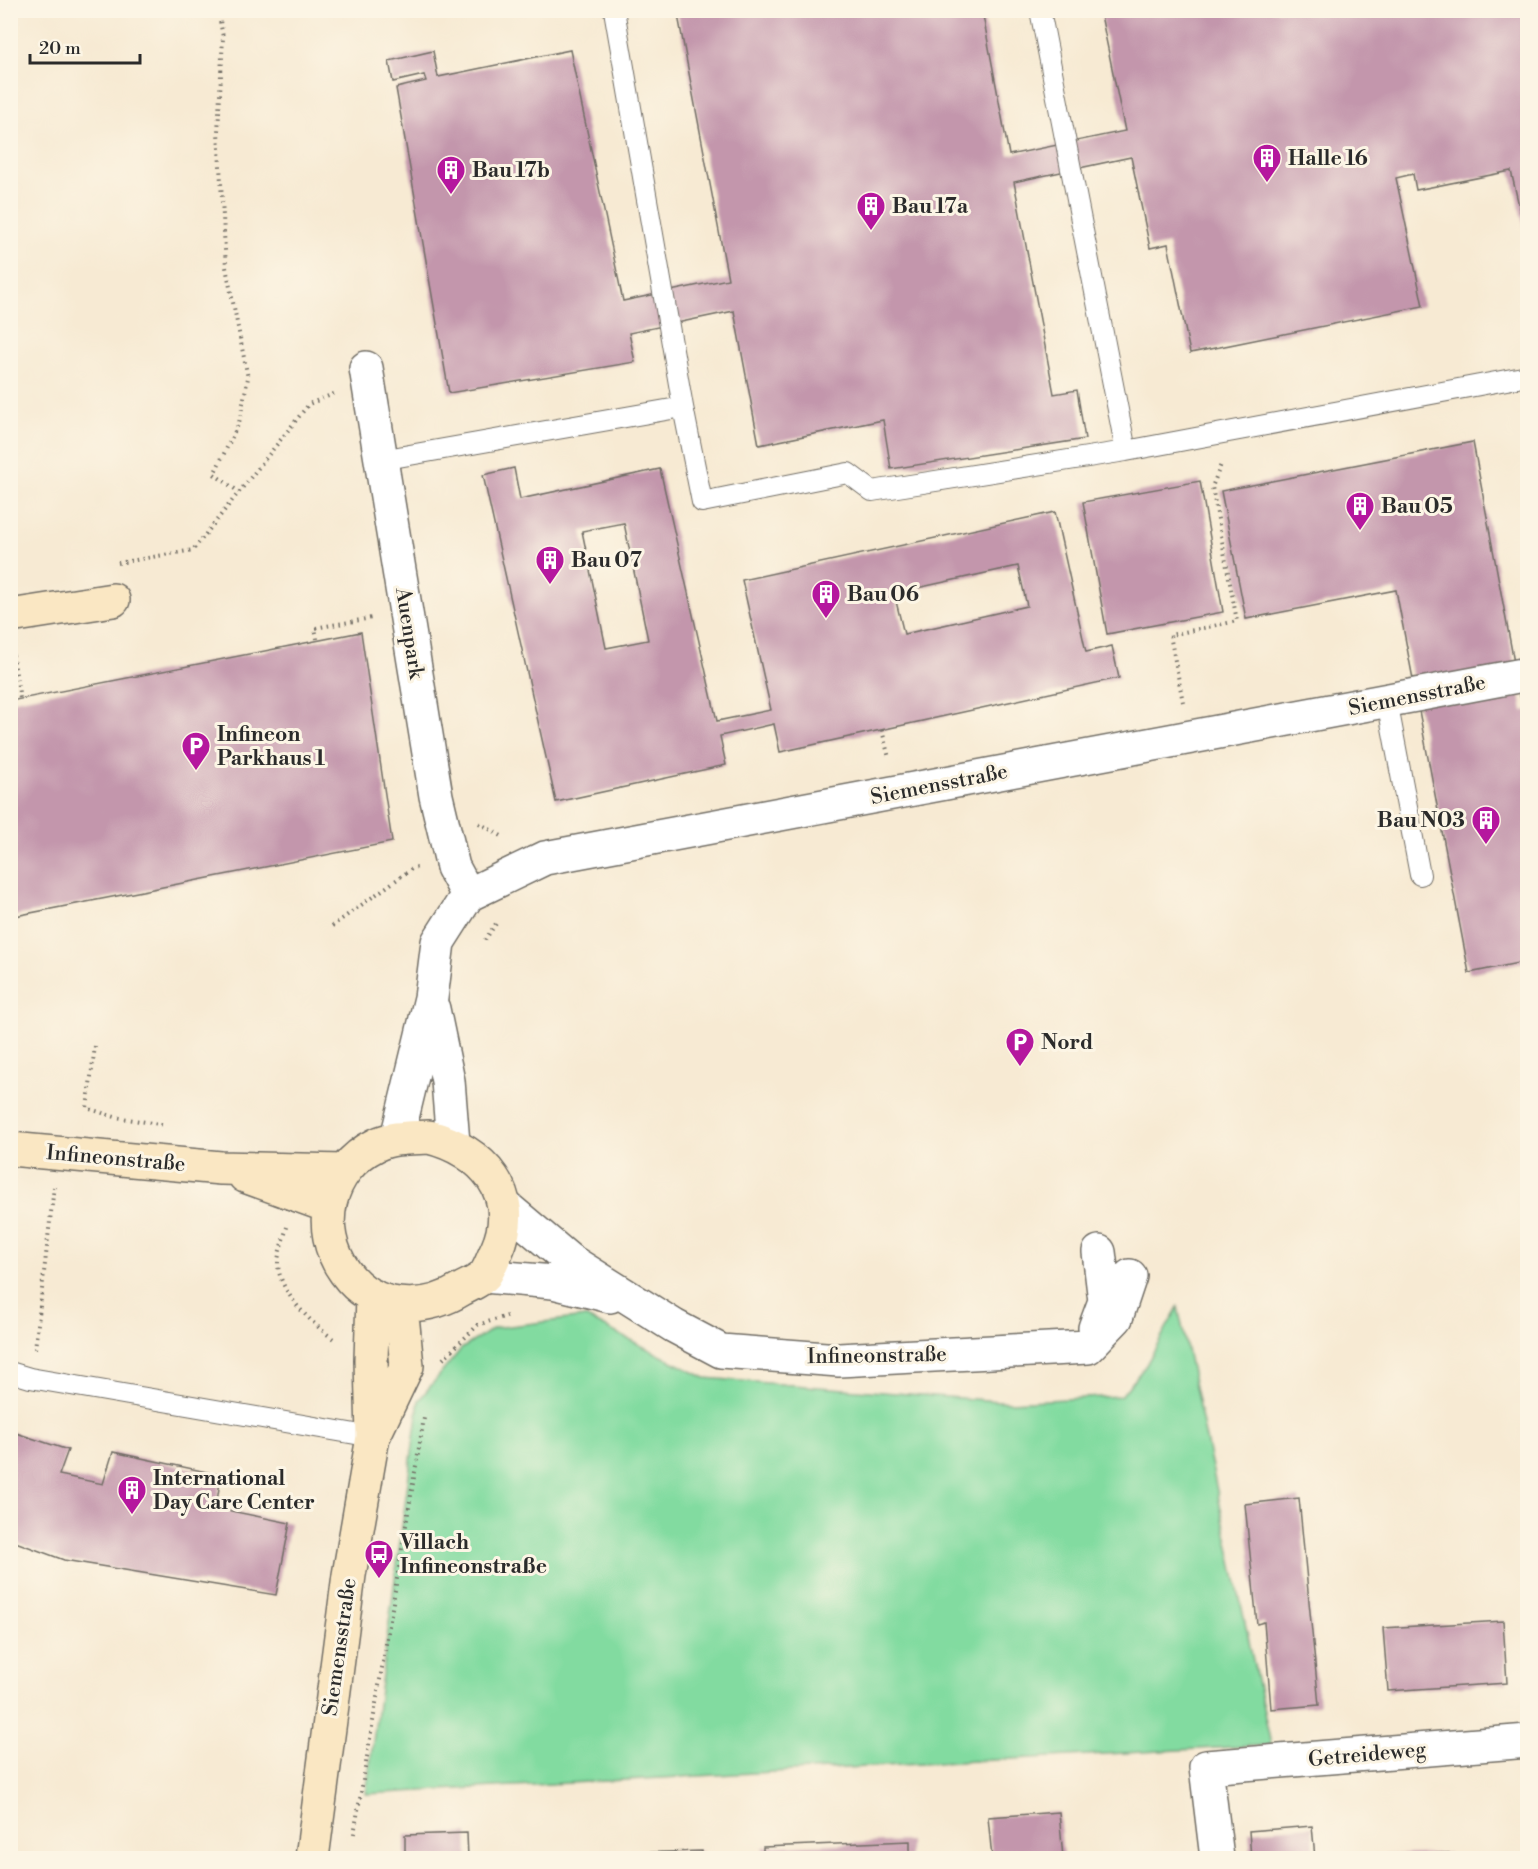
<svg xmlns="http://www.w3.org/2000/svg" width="1538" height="1869" viewBox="0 0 1538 1869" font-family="'Libre Bodoni',serif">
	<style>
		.green { fill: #82dba0; stroke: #568366; stroke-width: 1.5 }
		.building { fill: #c396ac; fill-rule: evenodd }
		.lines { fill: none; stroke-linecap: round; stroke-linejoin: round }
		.lane-casing { stroke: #726e66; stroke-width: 22 }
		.street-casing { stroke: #726e66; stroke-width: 36 }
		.secondary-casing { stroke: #726e66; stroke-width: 36 }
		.path { stroke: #726e66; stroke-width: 4; stroke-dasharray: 1.5 4.5; stroke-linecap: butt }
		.lane { stroke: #fff; stroke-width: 20 }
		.street { stroke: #fff; stroke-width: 33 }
		.secondary { stroke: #fae7c3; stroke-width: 33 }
		.labels { text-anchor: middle; stroke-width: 6; stroke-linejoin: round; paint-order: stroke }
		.poi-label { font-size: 21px; font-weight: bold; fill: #2b2b2b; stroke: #fcf5e5; text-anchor: start }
		.street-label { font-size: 21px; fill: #2b2b2b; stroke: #fcf5e5 }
	</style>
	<rect width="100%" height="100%" fill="#fcf5e5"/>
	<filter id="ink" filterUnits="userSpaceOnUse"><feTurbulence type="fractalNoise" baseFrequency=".0167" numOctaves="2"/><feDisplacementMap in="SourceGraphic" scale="12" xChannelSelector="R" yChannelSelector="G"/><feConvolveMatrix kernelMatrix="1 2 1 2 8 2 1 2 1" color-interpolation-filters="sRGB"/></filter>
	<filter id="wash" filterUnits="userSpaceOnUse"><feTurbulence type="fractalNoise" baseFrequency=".008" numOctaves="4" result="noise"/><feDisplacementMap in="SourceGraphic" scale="24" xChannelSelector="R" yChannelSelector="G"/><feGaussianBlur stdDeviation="1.35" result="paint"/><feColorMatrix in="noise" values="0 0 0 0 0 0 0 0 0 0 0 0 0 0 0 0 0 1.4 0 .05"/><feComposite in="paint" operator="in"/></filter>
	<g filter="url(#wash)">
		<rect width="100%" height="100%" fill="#f7ead3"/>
		<!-- green -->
		<path class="green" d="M1178 1307 1271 1745 366 1794 419 1400 461 1349 494 1328 585 1317 705 1378 1011 1402 1121 1396 1146 1365Z"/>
		<g id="blocks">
			<!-- building -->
			<path class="building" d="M677 10H982L1009 155 1125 131 1100 10H1528V245L1511 171 1416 190 1413 174 1396 178 1423 306 1190 353 1168 244 1150 248 1131 157 1014 182 1054 394 1077 390 1085 439 891 469 883 420 759 445 734 311 629 333 635 362 449 393 396 88 426 81 424 75 393 82 389 61 433 51 438 77 570 50 623 301 728 279Z
				M1473 442 1523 711 1528 710V961L1469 973 1396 590 1246 619 1221 491Z
				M514 468 520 499 660 469 717 721 771 710 742 580 1055 512 1086 652 1112 646 1119 678 780 752 774 724 720 736 726 765 556 802 483 475ZM624 523 648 640 606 648 582 531ZM1018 566 1027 606 904 634 894 593Z
				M1200 481 1223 612 1107 634 1083 502Z
				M361 632 392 842 10 917V701Z
				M10 1431 68 1450 59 1475 103 1484 113 1452 221 1475 216 1508 290 1523 276 1595 64 1560 10 1540Z
				M1299 1498 1319 1705 1271 1709 1264 1622 1257 1624 1245 1504Z
				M1503 1621 1507 1683 1388 1691 1383 1628Z
				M1059 1812 1063 1858H992L988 1817Z
				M1312 1826 1315 1858H1251L1249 1831Z
				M467 1833 468 1858H405V1835Z
				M910 1841V1858H763V1847Z
				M702 1851V1858H554L553 1855Z
				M1449 1853V1858H1351V1856Z"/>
		</g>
	</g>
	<g filter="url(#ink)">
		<use href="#blocks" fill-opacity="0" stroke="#726e66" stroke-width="1.5"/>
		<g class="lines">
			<!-- lane casing -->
			<g class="lane-casing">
				<path id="lane" d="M614 10 683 407
					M1040 10 1126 451
					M381 460 683 407 702 502 848 473 872 491 1126 451 1528 376
					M1387 701 1420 875
					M10 1372 30 1378 373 1437"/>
			</g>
			<!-- street casing -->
			<g class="street-casing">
				<path id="street" d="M366 368 436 796 453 867 468 895
					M433 1009 448 1081 453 1143
					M397 1138 431 998 438 942 468 895 545 858 1528 674
					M505 1206 569 1260 674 1326 721 1351 839 1360 1088 1347 1116 1318 1130 1276
					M484 1276 553 1282 610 1296
					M1095 1328 1105 1301 1099 1252
					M1217 1858 1206 1767 1528 1741"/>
			</g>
			<!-- secondary casing -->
			<g class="secondary-casing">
				<path id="secondary" d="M10 616 113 600
					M429 1137C482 1150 522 1194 497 1250 493 1258 490 1268 485 1275 480 1281 469 1285 462 1289 423 1313 373 1311 345 1272 314 1229 327 1169 376 1145 392 1137 411 1138 429 1137Z
					M10 1149 221 1168 344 1171
					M245 1176 328 1206
					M375 1433 407 1366 401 1305
					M312 1858 349 1575 373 1437 371 1360 373 1296"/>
			</g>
			<!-- path -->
			<path class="path" d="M218 10 223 37 218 132 226 267 248 378 239 423 214 474 239 492
				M118 563 193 550 309 404 336 393
				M317 639 315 628 372 618
				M12 649 20 699
				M1183 702 1170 635 1237 621 1212 487 1222 462
				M882 730 889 758
				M479 823 503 837
				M332 926 413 868 418 867
				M485 940 497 922
				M95 1046 87 1108 115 1117 165 1125
				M287 1227C284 1238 278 1252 278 1264 279 1293 313 1325 335 1340
				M35 1349 54 1187
				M443 1359 478 1325 507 1316
				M354 1834 424 1418"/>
			<!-- lane -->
			<use href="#lane" class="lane"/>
			<!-- street -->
			<use href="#street" class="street"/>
			<!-- secondary -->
			<use href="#secondary" class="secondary"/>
		</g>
	</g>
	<!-- icons -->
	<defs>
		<g id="building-pin" transform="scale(1.5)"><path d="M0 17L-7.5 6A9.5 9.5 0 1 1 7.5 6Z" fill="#b5179e" stroke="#fcf5e5"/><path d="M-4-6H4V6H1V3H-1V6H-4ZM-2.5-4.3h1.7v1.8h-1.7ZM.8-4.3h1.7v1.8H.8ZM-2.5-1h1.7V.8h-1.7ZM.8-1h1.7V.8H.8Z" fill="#fff"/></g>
		<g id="parking-pin" transform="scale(1.5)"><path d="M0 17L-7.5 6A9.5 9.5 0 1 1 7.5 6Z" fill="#b5179e" stroke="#fcf5e5"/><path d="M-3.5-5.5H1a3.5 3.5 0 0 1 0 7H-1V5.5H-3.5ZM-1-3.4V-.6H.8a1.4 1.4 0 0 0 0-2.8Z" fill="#fff"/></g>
		<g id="bus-pin" transform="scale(1.5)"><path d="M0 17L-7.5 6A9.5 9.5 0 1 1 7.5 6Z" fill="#b5179e" stroke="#fcf5e5"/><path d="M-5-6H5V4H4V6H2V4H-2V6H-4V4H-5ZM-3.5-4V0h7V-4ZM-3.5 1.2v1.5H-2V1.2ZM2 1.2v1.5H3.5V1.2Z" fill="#fff"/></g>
	</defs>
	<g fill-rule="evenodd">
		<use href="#building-pin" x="1267" y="158"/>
		<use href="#building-pin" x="451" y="170"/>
		<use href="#building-pin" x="871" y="206"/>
		<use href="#building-pin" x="1360" y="506"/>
		<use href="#building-pin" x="550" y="560"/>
		<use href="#building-pin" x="826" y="594"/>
		<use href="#parking-pin" x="196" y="746"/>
		<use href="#building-pin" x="1486" y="820"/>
		<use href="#parking-pin" x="1020" y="1042"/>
		<use href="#building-pin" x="132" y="1490"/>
		<use href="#bus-pin" x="379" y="1554"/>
	</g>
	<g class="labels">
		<!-- poi labels -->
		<g class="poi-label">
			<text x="1288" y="165">Halle 16</text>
			<text x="472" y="177">Bau 17b</text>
			<text x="892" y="213">Bau 17a</text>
			<text x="1381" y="513">Bau 05</text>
			<text x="571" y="567">Bau 07</text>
			<text x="847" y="601">Bau 06</text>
			<text x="217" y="741">Infineon<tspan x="217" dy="24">Parkhaus 1</tspan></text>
			<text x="1465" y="827" text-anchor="end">Bau N03</text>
			<text x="1041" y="1049">Nord</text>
			<text x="153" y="1485">International<tspan x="153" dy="24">Day Care Center</tspan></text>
			<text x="400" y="1549">Villach<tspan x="400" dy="24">Infineonstraße</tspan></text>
		</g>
		<!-- street labels -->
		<g class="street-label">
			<text transform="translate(410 633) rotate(81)" y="7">Auenpark</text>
			<text transform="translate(1417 695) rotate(-11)" y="7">Siemensstraße</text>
			<text transform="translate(939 784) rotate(-11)" y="7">Siemensstraße</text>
			<text transform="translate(116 1158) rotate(5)" y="7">Infineonstraße</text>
			<text transform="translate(877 1355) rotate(-1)" y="7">Infineonstraße</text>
			<text transform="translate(339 1647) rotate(-82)" y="7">Siemensstraße</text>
			<text transform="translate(1367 1754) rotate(-5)" y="7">Getreideweg</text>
		</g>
	</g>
	<!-- margin -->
	<rect width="1538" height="1869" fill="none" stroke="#fcf5e5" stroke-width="36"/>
	<!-- scale -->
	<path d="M30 54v9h110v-9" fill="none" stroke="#2b2b2b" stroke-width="3"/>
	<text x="39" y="54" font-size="18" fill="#2b2b2b" stroke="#fcf5e5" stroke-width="4.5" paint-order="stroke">20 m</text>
</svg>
